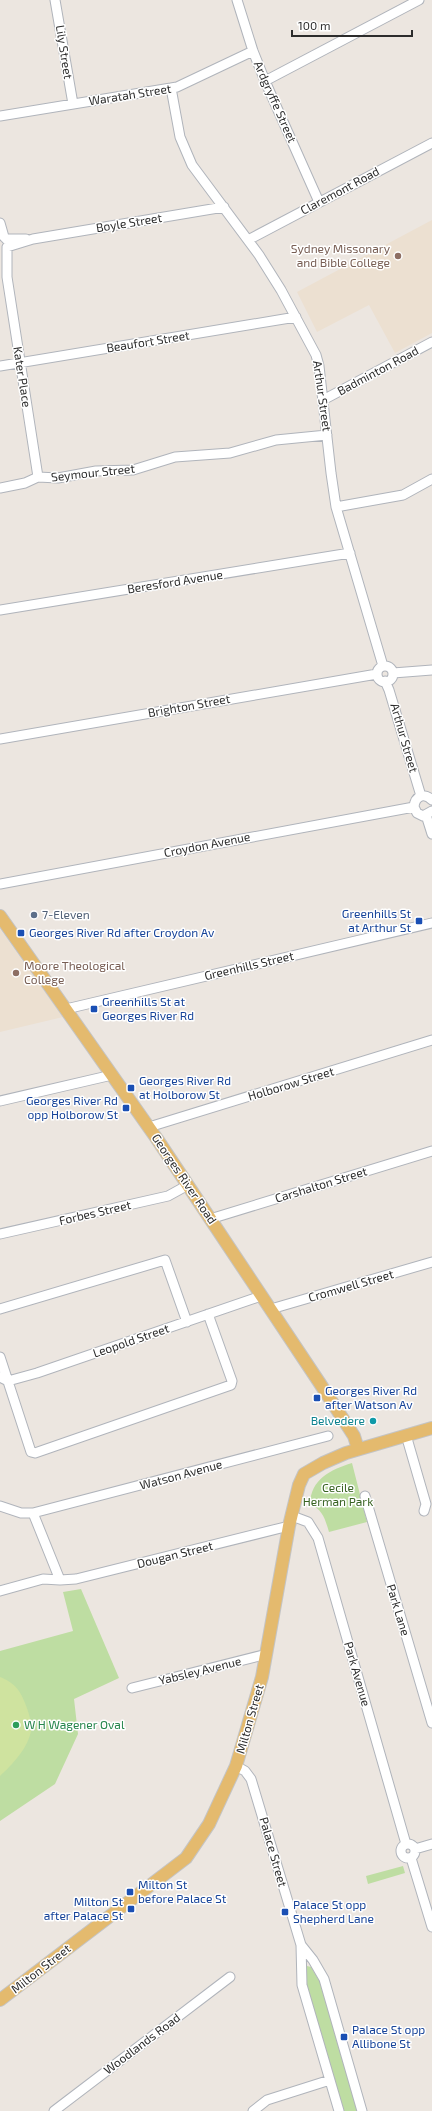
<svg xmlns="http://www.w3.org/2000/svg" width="432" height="2111" viewBox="0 0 432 2111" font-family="'Exo 2',sans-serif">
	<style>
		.education { fill: #ece0d1 }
		.green { fill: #bedda2 }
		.pitch { fill: #cfe39f }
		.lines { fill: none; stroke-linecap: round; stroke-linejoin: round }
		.minor-casing { stroke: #b0b4bb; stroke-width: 11 }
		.major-casing { stroke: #c4c4c4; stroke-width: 14 }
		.minor { stroke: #fff; stroke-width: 9 }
		.major { stroke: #e4ba6e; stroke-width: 12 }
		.education-dot { fill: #8d6e63; stroke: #fff; stroke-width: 1.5 }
		.service-dot { fill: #5c6f8a; stroke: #fff; stroke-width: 1.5 }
		.transit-dot { fill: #1a4fb4; stroke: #fff; stroke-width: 1.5 }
		.culture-dot { fill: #0f9aa8; stroke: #fff; stroke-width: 1.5 }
		.leisure-dot { fill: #2e9e5b; stroke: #fff; stroke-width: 1.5 }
		.labels { text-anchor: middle; stroke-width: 3; stroke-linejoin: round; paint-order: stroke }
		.street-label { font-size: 12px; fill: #2c2c2c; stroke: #fff }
		.education-label { font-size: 12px; fill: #785e54; stroke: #fff; text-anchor: end }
		.transit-label { font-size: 12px; fill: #164399; stroke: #fff; text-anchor: start }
		.service-label { font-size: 12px; fill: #4e5e75; stroke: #fff; text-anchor: start }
		.culture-label { font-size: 12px; fill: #0d838f; stroke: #fff; text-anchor: end }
		.park-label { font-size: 12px; fill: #386322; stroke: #fff }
		.leisure-label { font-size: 12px; fill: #27864d; stroke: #fff; text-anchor: start }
	</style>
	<rect width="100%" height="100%" fill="#ece6e0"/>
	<!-- education -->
	<path class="education" d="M432 220V333L395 353 369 305 317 332 297 292Z
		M0 929 63 1017 0 1032Z"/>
	<!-- green -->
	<path class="green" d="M352 1463 367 1522 329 1532C325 1519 323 1510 310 1504 311 1479 330 1470 352 1463Z
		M81 1589 119 1678 74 1699 78 1734 55 1784 0 1821V1651L73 1631 63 1592Z
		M403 1866 405 1873 368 1884 366 1876Z
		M307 1966 311 1967 320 1982 359 2111H344L307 1986Z"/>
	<!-- pitch -->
	<path class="pitch" d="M0 1677C14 1683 19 1688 25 1703 28 1711 32 1721 31 1730 29 1747 12 1765 0 1776Z"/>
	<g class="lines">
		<!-- minor casing -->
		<g class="minor-casing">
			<path id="minor" d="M55 0 73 104
				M237 0 253 51 265 81 319 202
				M265 81 419 0
				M171 88 180 137 192 165 259 255 281 290 316 355 319 366 331 473 336 507 383 666
				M0 116 177 87 253 51
				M0 223 4 237
				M6 239H26
				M248 240 432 143
				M7 247 33 239 224 207
				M7 248V277L38 477
				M0 366 296 317
				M323 400 432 342
				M0 488 25 483 38 477 58 478 96 471 133 470 175 457 230 453 276 440 327 435
				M336 507 403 495 432 479
				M0 610 350 553
				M377 674a8 8 0 1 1 16 0a8 8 0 1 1-16 0Z
				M393 673 432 670
				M385 681 389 690 421 796
				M0 739 377 674
				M432 800C424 792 415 796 414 807L417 813 423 816 432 811
				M426 815 432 834
				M0 884 414 807
				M66 1009 432 923
				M0 1101 112 1075
				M149 1127 432 1040
				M210 1219 432 1151
				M0 1234 168 1196 188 1185
				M0 1309 165 1260 187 1322
				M271 1309 432 1262
				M0 1357 31 1452 35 1453 231 1385 232 1381 208 1314
				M0 1377 8 1381 37 1373 261 1296
				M406 1435 426 1504 424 1511
				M365 1496 432 1723
				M0 1506 21 1513H33L328 1436
				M292 1516 308 1522 318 1538 406 1844
				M60 1580 76 1579 289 1526
				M0 1591 43 1579 60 1580 33 1513
				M132 1688 267 1654
				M236 1766 245 1771 251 1779 301 1945 302 1985 339 2111
				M401 1851a7 7 0 1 1 14 0a7 7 0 1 1-14 0Z
				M415 1849 432 1844
				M411 1858 432 1927
				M301 1945 313 1960 324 1979 362 2111
				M54 2111 230 1977
				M253 2111 267 2100 330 2080"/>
		</g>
		<!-- major casing -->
		<g class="major-casing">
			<path id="major" d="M0 916 157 1139 319 1382 354 1436 358 1449
				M0 2000 186 1858 209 1824 236 1766 262 1677 289 1526 299 1485 304 1474 323 1463 346 1453 432 1428"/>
		</g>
		<!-- minor -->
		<use href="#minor" class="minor"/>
		<!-- major -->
		<use href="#major" class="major"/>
	</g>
	<!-- markers -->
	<g class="education-dot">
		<circle cx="398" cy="256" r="4"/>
		<circle cx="16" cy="973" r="4"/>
	</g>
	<circle class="service-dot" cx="34" cy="915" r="4"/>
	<g class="transit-dot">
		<rect x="415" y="917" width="8" height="8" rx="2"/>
		<rect x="17" y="929" width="8" height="8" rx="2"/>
		<rect x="90" y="1005" width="8" height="8" rx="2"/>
		<rect x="127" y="1084" width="8" height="8" rx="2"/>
		<rect x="122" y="1104" width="8" height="8" rx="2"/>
		<rect x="313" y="1394" width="8" height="8" rx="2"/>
		<rect x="126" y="1888" width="8" height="8" rx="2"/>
		<rect x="127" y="1905" width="8" height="8" rx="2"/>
		<rect x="281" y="1908" width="8" height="8" rx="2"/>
		<rect x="340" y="2033" width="8" height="8" rx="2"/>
	</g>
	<circle class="culture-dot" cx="373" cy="1421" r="4"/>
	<circle class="leisure-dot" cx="16" cy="1725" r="4"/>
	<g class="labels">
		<!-- street labels -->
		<g class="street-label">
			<text transform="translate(64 52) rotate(81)" y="4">Lily Street</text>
			<text transform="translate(130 95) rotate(-9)" y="4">Waratah Street</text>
			<text transform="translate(275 102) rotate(66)" y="4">Ardgryffe Street</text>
			<text transform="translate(340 191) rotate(-28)" y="4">Claremont Road</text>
			<text transform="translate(129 223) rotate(-9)" y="4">Boyle Street</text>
			<text transform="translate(148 342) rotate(-9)" y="4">Beaufort Street</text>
			<text transform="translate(378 371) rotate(-28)" y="4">Badminton Road</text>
			<text transform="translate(22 377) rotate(81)" y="4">Kater Place</text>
			<text transform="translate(322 396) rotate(82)" y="4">Arthur Street</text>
			<text transform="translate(93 473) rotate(-6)" y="4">Seymour Street</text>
			<text transform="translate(175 582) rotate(-9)" y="4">Beresford Avenue</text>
			<text transform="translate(189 706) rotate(-10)" y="4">Brighton Street</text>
			<text transform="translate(404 738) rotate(74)" y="4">Arthur Street</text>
			<text transform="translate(207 845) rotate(-11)" y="4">Croydon Avenue</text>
			<text transform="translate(249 966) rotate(-13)" y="4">Greenhills Street</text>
			<text transform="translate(291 1084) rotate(-17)" y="4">Holborow Street</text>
			<text transform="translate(184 1179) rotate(56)" y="4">Georges River Road</text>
			<text transform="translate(321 1185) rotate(-17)" y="4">Carshalton Street</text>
			<text transform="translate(95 1213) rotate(-13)" y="4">Forbes Street</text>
			<text transform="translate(351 1286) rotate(-16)" y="4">Cromwell Street</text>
			<text transform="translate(131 1341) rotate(-19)" y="4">Leopold Street</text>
			<text transform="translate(181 1475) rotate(-15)" y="4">Watson Avenue</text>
			<text transform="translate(175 1555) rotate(-14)" y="4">Dougan Street</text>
			<text transform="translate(398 1610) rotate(73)" y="4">Park Lane</text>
			<text transform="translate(200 1671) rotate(-14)" y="4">Yabsley Avenue</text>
			<text transform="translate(357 1674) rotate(74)" y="4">Park Avenue</text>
			<text transform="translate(250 1719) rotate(-74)" y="4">Milton Street</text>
			<text transform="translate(273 1852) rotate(74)" y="4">Palace Street</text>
			<text transform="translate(41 1969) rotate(-38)" y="4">Milton Street</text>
			<text transform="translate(142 2044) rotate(-37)" y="4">Woodlands Road</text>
		</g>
		<!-- education labels -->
		<g class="education-label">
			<text x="390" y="253">Sydney Missonary<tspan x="390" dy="14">and Bible College</tspan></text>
			<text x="24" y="970" text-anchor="start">Moore Theological<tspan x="24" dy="14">College</tspan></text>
		</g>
		<!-- transit labels -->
		<g class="transit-label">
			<text x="411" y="918" text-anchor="end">Greenhills St<tspan x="411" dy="14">at Arthur St</tspan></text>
			<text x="29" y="937">Georges River Rd after Croydon Av</text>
			<text x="102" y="1006">Greenhills St at<tspan x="102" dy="14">Georges River Rd</tspan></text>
			<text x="139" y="1085">Georges River Rd<tspan x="139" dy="14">at Holborow St</tspan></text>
			<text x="118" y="1105" text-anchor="end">Georges River Rd<tspan x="118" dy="14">opp Holborow St</tspan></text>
			<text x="325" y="1395">Georges River Rd<tspan x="325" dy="14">after Watson Av</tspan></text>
			<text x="138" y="1889">Milton St<tspan x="138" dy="14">before Palace St</tspan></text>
			<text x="123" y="1906" text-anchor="end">Milton St<tspan x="123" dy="14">after Palace St</tspan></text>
			<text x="293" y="1909">Palace St opp<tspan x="293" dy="14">Shepherd Lane</tspan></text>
			<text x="352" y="2034">Palace St opp<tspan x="352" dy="14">Allibone St</tspan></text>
		</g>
		<!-- service labels -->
		<g class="service-label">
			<text x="42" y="919">7-Eleven</text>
		</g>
		<!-- culture labels -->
		<g class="culture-label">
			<text x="365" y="1425">Belvedere</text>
		</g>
		<!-- park labels -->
		<g class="park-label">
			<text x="338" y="1492">Cecile<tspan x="338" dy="14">Herman Park</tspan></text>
		</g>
		<!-- leisure labels -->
		<g class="leisure-label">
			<text x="24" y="1729">W H Wagener Oval</text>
		</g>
	</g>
	<!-- scale -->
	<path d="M292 30v6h120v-6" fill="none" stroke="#2c2c2c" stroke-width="2"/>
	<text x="298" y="30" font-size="12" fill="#2c2c2c" stroke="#ffffff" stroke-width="3" paint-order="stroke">100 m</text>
</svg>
